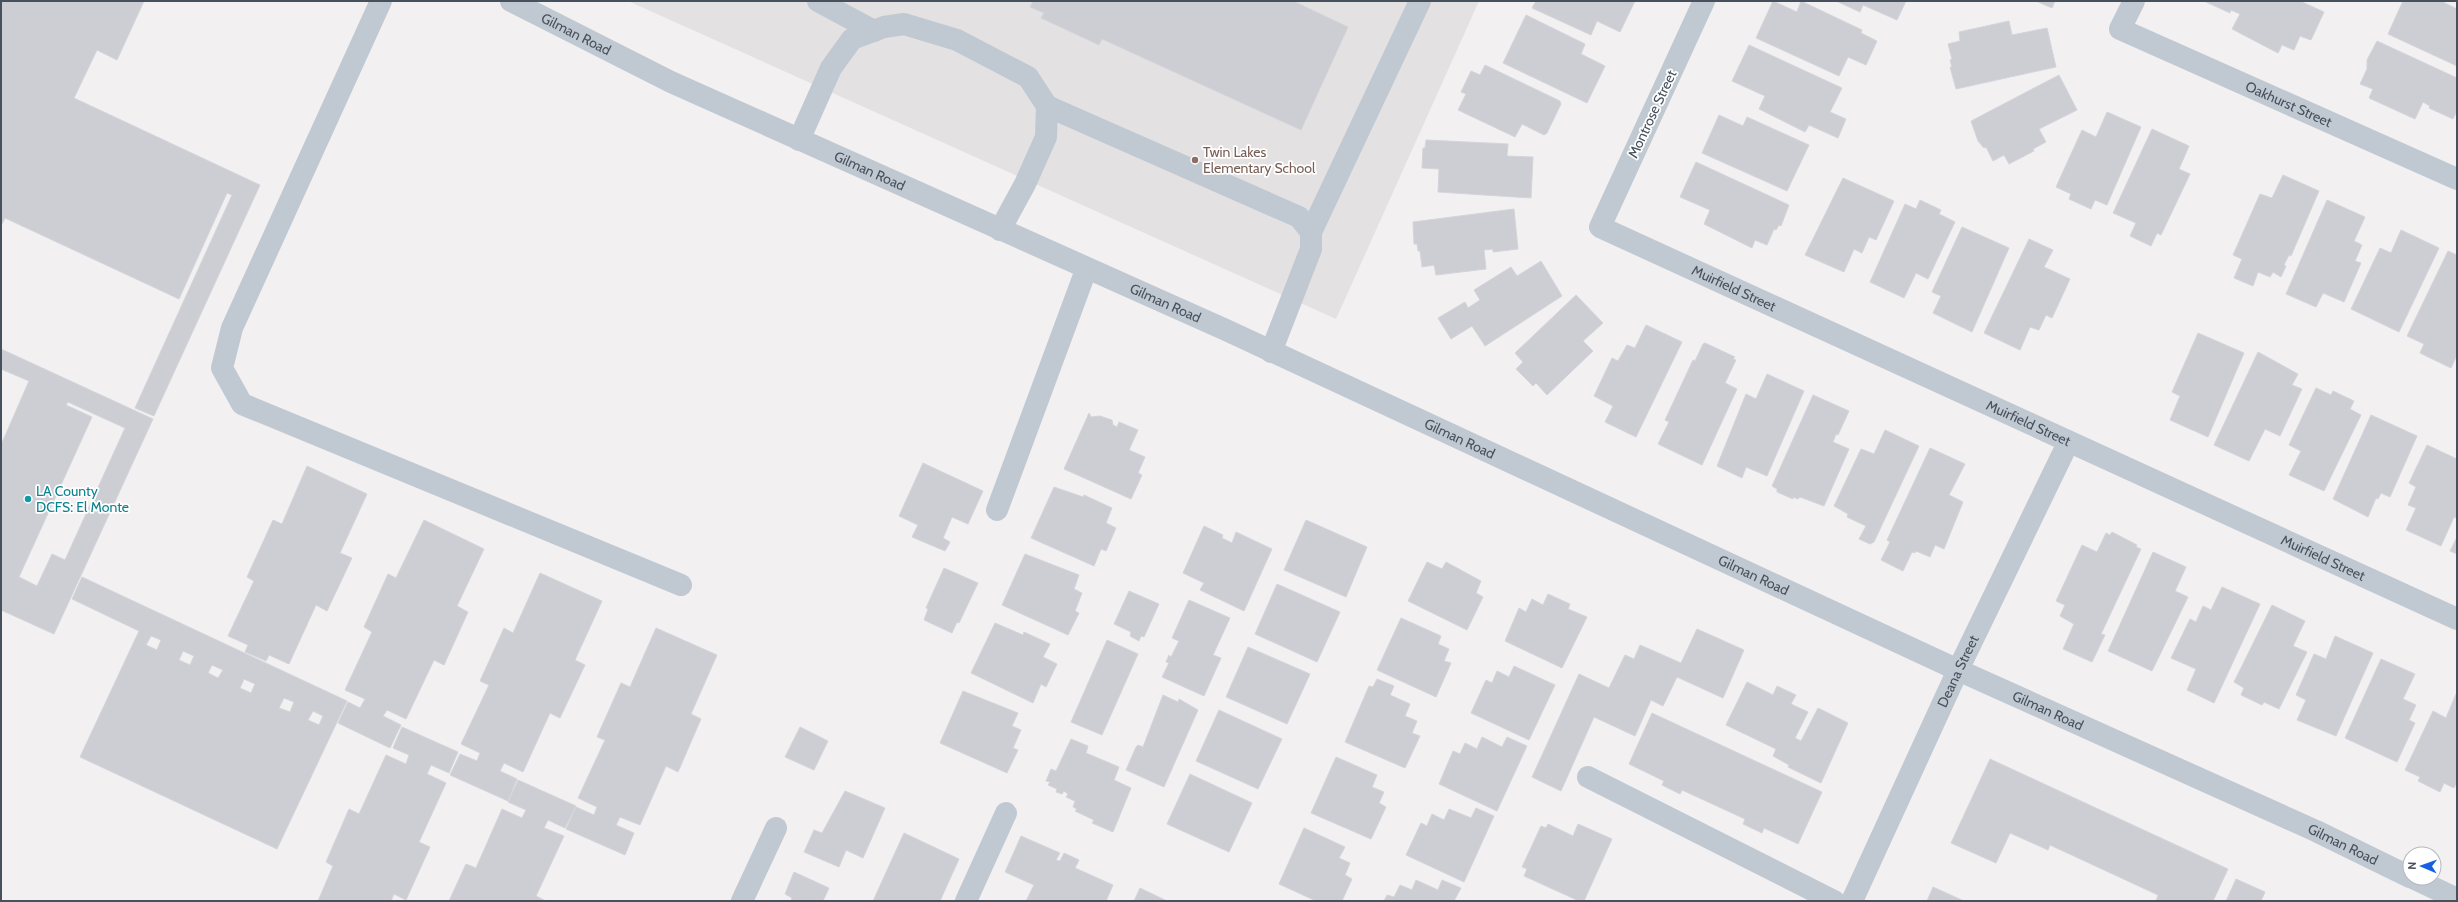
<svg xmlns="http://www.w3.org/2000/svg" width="2458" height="902" viewBox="0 0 2458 902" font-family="Cabin,sans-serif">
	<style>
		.education { fill: #e3e1e2 }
		.building { fill: #ccced4; stroke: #d4d5db; fill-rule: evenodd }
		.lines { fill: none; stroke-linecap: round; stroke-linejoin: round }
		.minor { stroke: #c0c9d2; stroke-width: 22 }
		.education-dot { fill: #8d6e63; stroke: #fff; stroke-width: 1.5 }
		.culture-dot { fill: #0f9aa8; stroke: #fff; stroke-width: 1.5 }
		.labels { text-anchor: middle; stroke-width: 3.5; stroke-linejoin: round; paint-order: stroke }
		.street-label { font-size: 14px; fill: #47515d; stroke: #fff }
		.education-label { font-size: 14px; fill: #785e54; stroke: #fff; text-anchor: start }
		.culture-label { font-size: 14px; fill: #0d838f; stroke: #fff; text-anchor: start }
	</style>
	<rect width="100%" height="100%" fill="#f2f0f0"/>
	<!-- education -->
	<path class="education" d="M628 1H1479L1336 319Z"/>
	<!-- building -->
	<path class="building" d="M1 1H144L117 60 97 50 74 98 260 185 154 416 135 408 232 195 227 193 179 299 5 218 1 226Z
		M1033 1H1293L1348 27 1301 130 1102 39 1099 45 1041 18 1044 13 1030 7Z
		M1536 1H1635L1620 32 1597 21 1591 35 1532 8Z
		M1773 1 1797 12 1801 1 1862 30 1861 33 1877 41 1866 65 1848 57 1839 76 1756 38Z
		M1836 1H1906L1897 20 1863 5 1860 12Z
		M2036 1H2055L2052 8Z
		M2300 1 2324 12 2311 40 2300 36 2294 50 2282 45 2278 53 2232 29 2240 14 2231 10 2230 13 2206 2Z
		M2403 1H2441L2457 9V66L2388 34Z
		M1526 15 1585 44 1581 54 1605 66 1587 103 1503 63Z
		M2009 21 2012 35 2047 28 2056 67 1956 89 1950 67H1952L1950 60 1952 59 1948 44 1960 41 1959 32Z
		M2377 41 2457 78V111L2453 119 2429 108 2430 106 2423 102 2415 119 2369 98 2373 89 2360 84 2367 69V60Z
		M1749 45 1842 88 1830 112 1846 119 1838 138 1809 125 1805 132 1759 109 1765 96 1732 81Z
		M1485 65 1560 101 1561 104 1547 133 1544 135 1522 124 1515 137 1458 110 1466 94 1461 92 1471 71 1480 75Z
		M2059 75 2077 110 2039 129 2046 142 2033 149 2034 151 2009 164 2004 155 1993 161 1986 147 1984 148 1978 141 1971 121Z
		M2107 112 2141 127 2107 205 2095 200 2091 209 2069 199 2071 194 2056 187 2082 130 2096 137Z
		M1719 115 1743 126 1747 117 1809 145 1787 191 1702 153Z
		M2152 129 2189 146 2179 169 2190 174 2161 235 2157 233 2151 246 2130 236 2136 223 2113 213Z
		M1426 140 1508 144 1507 156 1533 157 1531 198 1438 192 1439 169 1422 168 1423 148H1425Z
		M1696 162 1789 205 1781 226 1779 225 1776 230 1774 229 1767 245 1755 240 1752 248 1704 224 1710 210 1680 197Z
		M2283 175 2319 191 2291 256 2289 255 2284 265 2286 266 2281 277 2273 272 2270 277 2258 272 2253 286 2234 278 2242 259 2233 255 2260 194 2272 198Z
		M1843 178 1894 201 1876 240 1869 237 1862 253 1854 249 1844 272 1805 255Z
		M1920 200 1941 210 1939 214 1955 222 1928 279 1916 273 1904 298 1870 282 1905 204 1916 209Z
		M2327 200 2365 217 2354 241 2362 245 2355 261 2361 263 2344 302 2323 293 2316 307 2286 294Z
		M1514 209 1518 249 1493 252V249L1484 250 1486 269 1436 275 1434 265 1422 267 1420 251H1418L1417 244H1414L1413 222Z
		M1962 227 2009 248 1972 332 1933 313 1941 296 1932 292Z
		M2401 230 2439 248 2399 332 2351 309 2380 248 2391 253Z
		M2029 239 2053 250 2044 267 2070 279 2052 318 2046 315 2039 330 2030 327 2020 350 1984 333Z
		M2448 251 2457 255V355L2451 368 2420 353 2424 344 2407 336Z
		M1541 261 1562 296 1485 346 1472 326 1451 339 1438 318 1465 302 1468 308 1480 300 1474 290 1511 267 1517 276Z
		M1576 295 1603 323 1583 341 1593 351 1547 395 1536 383 1533 386 1516 369 1523 362 1515 353Z
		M1646 325 1682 342 1636 437 1605 422 1613 406 1594 396 1612 358 1618 361 1627 345 1635 348Z
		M2198 333 2244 353 2208 437 2170 420 2180 396 2172 392Z
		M1705 343 1735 357 1733 359 1736 360 1725 383 1737 389 1702 465 1658 444 1669 422 1665 420 1693 360 1695 361 1703 344Z
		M1 349 153 419 54 634 1 610V445L29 381 1 369ZM68 402 125 428 65 560 52 554 37 586 19 577 92 417 66 405Z
		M2258 352 2298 374 2292 385 2302 389 2280 436 2265 429 2249 461 2214 445Z
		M1767 374 1804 391 1767 476 1746 467 1742 478 1717 466 1746 394 1756 399Z
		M2316 388 2331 395 2333 391 2354 401 2350 409 2361 415 2324 491 2289 475 2301 451 2289 445Z
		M1813 395 1849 411 1838 435 1836 434 1833 442 1849 449 1824 506 1800 497 1798 499 1793 497V499L1777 492V489L1772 486Z
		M1089 413 1091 417 1100 416 1112 420 1113 425 1117 427 1119 422 1138 430 1129 450 1145 457 1138 473 1142 475 1131 499 1064 469Z
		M2371 415 2417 436 2390 497 2381 493 2378 499 2376 498 2368 517 2333 499Z
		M1885 430 1919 446 1874 542 1870 544 1859 539 1866 526 1847 517 1848 514 1834 506 1861 449 1874 454Z
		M2427 445 2457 459V518L2454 517 2441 546 2406 530 2416 508 2408 505 2416 487 2409 483Z
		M1930 448 1965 464 1949 495 1963 502 1944 549 1935 545 1930 557 1916 551 1915 553 1912 552 1903 571 1881 560 1890 542 1887 540Z
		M923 463 983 491 968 524 952 517 943 538 950 542 945 551 912 537 918 525 899 516Z
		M307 466 367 494 340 553 352 558 327 611 316 605 289 664 269 655 266 661 245 652 248 645 228 636 254 581 247 577 273 520 282 524Z
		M1054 487 1083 497 1084 495 1112 508 1106 523 1116 528 1106 551 1101 549 1094 566 1031 538Z
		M424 520 484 549 457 606 468 612 444 665 434 660 406 719 387 710 383 716 401 725 390 748 338 723 348 702 360 708 365 699 345 690 372 632 364 627 388 574 396 578Z
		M1306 520 1367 547 1346 597 1284 570Z
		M1204 526 1223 535 1222 538 1232 543 1236 532 1272 549 1244 611 1200 590 1204 583 1183 573Z
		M2112 532 2137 545 2136 547 2141 549 2101 634 2105 635 2092 662 2063 649 2074 624 2060 616 2065 605 2056 601 2082 545 2097 552 2106 533 2110 535Z
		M2457 537V554L2450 551Z
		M2153 552 2186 567 2175 591 2188 597 2152 671 2108 651Z
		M1025 554 1079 575 1074 589 1082 593 1075 611 1079 613 1068 635 1002 605Z
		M1427 562 1442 569 1446 562 1481 581 1476 593 1483 597 1467 630 1408 601Z
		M944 568 978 583 959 623 957 622 952 633 924 620 928 609 926 608Z
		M540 573 602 601 575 660 585 665 560 718 550 713 523 772 504 763 500 771 517 779 508 801 450 775 460 754 477 761 480 753 461 744 489 685 480 681 504 628 513 633Z
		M82 577 347 701 277 849 80 757 139 631 72 599ZM151 636 161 640 157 650 146 645ZM183 651 194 656 190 665 179 660ZM212 665 223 670 218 678 208 673ZM244 679 255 684 251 693 240 688ZM284 698 294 702 290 712 279 708ZM313 711 323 716 319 725 308 720Z
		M1277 584 1340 612 1317 662 1255 634Z
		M2222 587 2260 604 2214 703 2187 690 2196 669 2171 658 2190 619 2196 622 2203 606 2211 610Z
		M1129 591 1159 604 1144 637 1141 636 1139 641 1130 636 1131 632 1114 624Z
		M1548 594 1570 604 1568 609 1587 617 1562 668 1505 641 1519 608 1526 612 1532 599 1543 605Z
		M1189 600 1230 618 1213 655 1221 658 1204 696 1162 677 1169 663 1166 662 1169 655 1171 657 1179 641 1172 638Z
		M2272 605 2305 621 2293 646 2307 652 2279 709 2264 702 2262 705 2241 695 2244 688 2234 682Z
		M1401 618 1441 636 1438 644 1449 649 1444 661 1451 663 1436 697 1377 670Z
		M995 623 1023 635 1024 632 1050 644 1043 657 1057 664 1046 687 1041 684 1033 703 971 673Z
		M656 628 717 655 691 714 701 719 678 772 666 766 640 825 620 817 616 825 634 833 625 855 566 829 576 807 594 815 597 807 578 798 605 740 597 737 621 683 630 687Z
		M1697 629 1744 650 1723 698 1677 677 1663 706 1651 700 1635 736 1594 717 1561 791 1532 777 1579 674 1609 688 1625 655 1634 659 1640 645 1681 663Z
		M2335 636 2373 653 2336 736 2297 720 2306 700 2296 695 2314 654 2326 659Z
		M1107 640 1138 654 1102 735 1071 722Z
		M1248 647 1310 674 1287 724 1226 697Z
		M2381 659 2415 674 2403 699 2416 705 2409 720 2415 723 2397 762 2345 738Z
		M1514 666 1555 685 1529 740 1471 713 1486 680 1492 683 1497 671 1509 677Z
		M1377 679 1394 686 1390 695 1410 704 1405 716 1417 721 1412 733 1420 736 1405 768 1345 742 1369 686 1373 687Z
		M1747 682 1773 695 1777 686 1796 695 1791 704 1808 712 1795 738 1801 741 1818 708 1848 723 1821 783 1788 767 1789 765 1773 756 1776 749 1726 725Z
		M963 691 1018 713 1012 726 1021 730 1013 748 1018 750 1007 773 940 743Z
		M2456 694 2457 782 2454 788 2444 783 2440 792 2418 781 2420 777 2405 770 2433 711 2446 718Z
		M1163 695 1178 702 1179 699 1198 710 1164 787 1126 770 1136 747 1138 745 1143 747Z
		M1219 710 1282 739 1258 789 1196 761Z
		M1652 713 1822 792 1798 844 1764 828 1762 833 1743 824 1745 819 1682 790 1680 794 1662 785 1664 781 1629 764Z
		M402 727 458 752 449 773 431 765 427 774 446 783 419 842 430 847 406 900 394 894 391 901H318L333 866 326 862 349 809 359 814 386 755 406 764 409 755 393 748Z
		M800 727 828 741 814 770 785 757Z
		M1482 737 1502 747 1507 737 1527 746 1497 811 1439 784 1453 751 1460 754 1465 743 1477 749Z
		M1071 739 1088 746 1086 753 1119 767 1114 780 1131 788 1113 832 1092 823 1094 820 1075 811 1077 809 1073 807 1075 801 1066 797 1068 794 1064 791 1062 794 1056 792 1057 789 1048 785 1050 782 1046 781 1051 769 1056 771Z
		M1336 757 1377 775 1372 787 1384 792 1379 803 1386 807 1371 839 1311 813Z
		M1990 759 2228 869 2213 901H2156L2158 895 2050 845 2048 850 2010 833 1996 863 1951 843Z
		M1190 774 1252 803 1229 852 1167 824Z
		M518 780 576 806 565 828 548 820 544 828 564 836 536 896 546 901H449L466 864 476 868 502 809 522 818 526 810 508 802Z
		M845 791 885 808 863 858 846 850 839 867 804 852 814 830 822 833Z
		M1476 808 1494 816 1464 882 1406 855 1421 823 1427 826 1432 814 1444 820 1449 809 1471 818Z
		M1548 824 1573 836 1578 824 1612 839 1584 901H1579L1524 876 1527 869 1522 867 1541 826 1546 828Z
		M1304 828 1345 847 1339 858 1350 863 1345 875 1352 879 1342 901H1316L1279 884Z
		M904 833 959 859 940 901H873Z
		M1021 836 1060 853 1056 860 1060 861 1064 853 1079 860 1075 868 1113 885 1106 901H1026L1034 885 1005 872Z
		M794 872 829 888 823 901H791L792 898 785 894Z
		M2236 879 2265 892 2261 901H2226Z
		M1416 880 1438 890 1442 880 1461 888 1454 901H1384L1387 895 1394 897 1400 885 1412 890Z
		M1933 887 1964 901H1927Z
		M1140 888 1167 901H1134Z"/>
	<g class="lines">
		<!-- minor -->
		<g class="minor">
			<path d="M381 1 232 328 222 368 242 404 681 585"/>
			<path id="s1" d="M511 1 671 82 1226 330 1958 670 2316 831 2410 877"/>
			<path d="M818 1 874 31"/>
			<path id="s2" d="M1704 1 1600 227 2457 619"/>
			<path id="s3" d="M2134 1 2120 29 2457 179"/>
			<path d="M1047 106 1299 217 1311 232V249L1271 352"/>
			<path d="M799 140 831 68 852 39 884 27 904 24 957 40 1028 77 1047 106 1046 137 1025 184 1000 230"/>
			<path d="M1311 232 1420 1"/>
			<path d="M997 510 1086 270"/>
			<path d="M1588 777 1834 901"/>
			<path d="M2413 878 2457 899"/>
			<path d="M742 901 776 828"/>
			<path d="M966 901 1006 813"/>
			<path id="s4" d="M1852 901 1958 670 2068 443"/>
		</g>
	</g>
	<!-- markers -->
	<circle class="education-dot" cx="1195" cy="160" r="4"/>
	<circle class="culture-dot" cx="28" cy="499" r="4"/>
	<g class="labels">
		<!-- street labels -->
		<g class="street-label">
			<text dy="5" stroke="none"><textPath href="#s1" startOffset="73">Gilman Road</textPath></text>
			<text dy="5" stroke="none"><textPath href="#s3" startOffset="216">Oakhurst Street</textPath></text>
			<text transform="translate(1652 114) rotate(-65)" y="5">Montrose Street</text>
			<text dy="5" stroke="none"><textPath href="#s1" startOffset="397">Gilman Road</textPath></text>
			<text dy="5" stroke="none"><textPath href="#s2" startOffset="396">Muirfield Street</textPath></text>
			<text dy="5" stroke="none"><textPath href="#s1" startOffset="721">Gilman Road</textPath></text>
			<text dy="5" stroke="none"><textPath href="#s2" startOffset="720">Muirfield Street</textPath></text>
			<text dy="5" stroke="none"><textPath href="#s1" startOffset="1045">Gilman Road</textPath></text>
			<text dy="5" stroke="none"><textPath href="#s2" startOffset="1044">Muirfield Street</textPath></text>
			<text dy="5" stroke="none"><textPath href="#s1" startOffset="1369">Gilman Road</textPath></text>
			<text dy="5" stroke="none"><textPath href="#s4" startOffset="253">Deana Street</textPath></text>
			<text dy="5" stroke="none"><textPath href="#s1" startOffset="1693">Gilman Road</textPath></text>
			<text dy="5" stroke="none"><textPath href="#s1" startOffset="2017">Gilman Road</textPath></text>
		</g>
		<!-- education labels -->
		<g class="education-label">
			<text x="1203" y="157">Twin Lakes<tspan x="1203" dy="16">Elementary School</tspan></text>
		</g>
		<!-- culture labels -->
		<g class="culture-label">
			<text x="36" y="496">LA County<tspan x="36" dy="16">DCFS: El Monte</tspan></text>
		</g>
	</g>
	<!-- border -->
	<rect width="2458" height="902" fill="none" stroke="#47515d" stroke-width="4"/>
	<!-- north arrow -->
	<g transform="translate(2422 866) rotate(272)"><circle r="19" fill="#ffffff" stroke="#b5b9be"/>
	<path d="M0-3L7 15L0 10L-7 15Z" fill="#1760e4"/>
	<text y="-6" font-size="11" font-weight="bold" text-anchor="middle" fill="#47515d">N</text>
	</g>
</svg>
